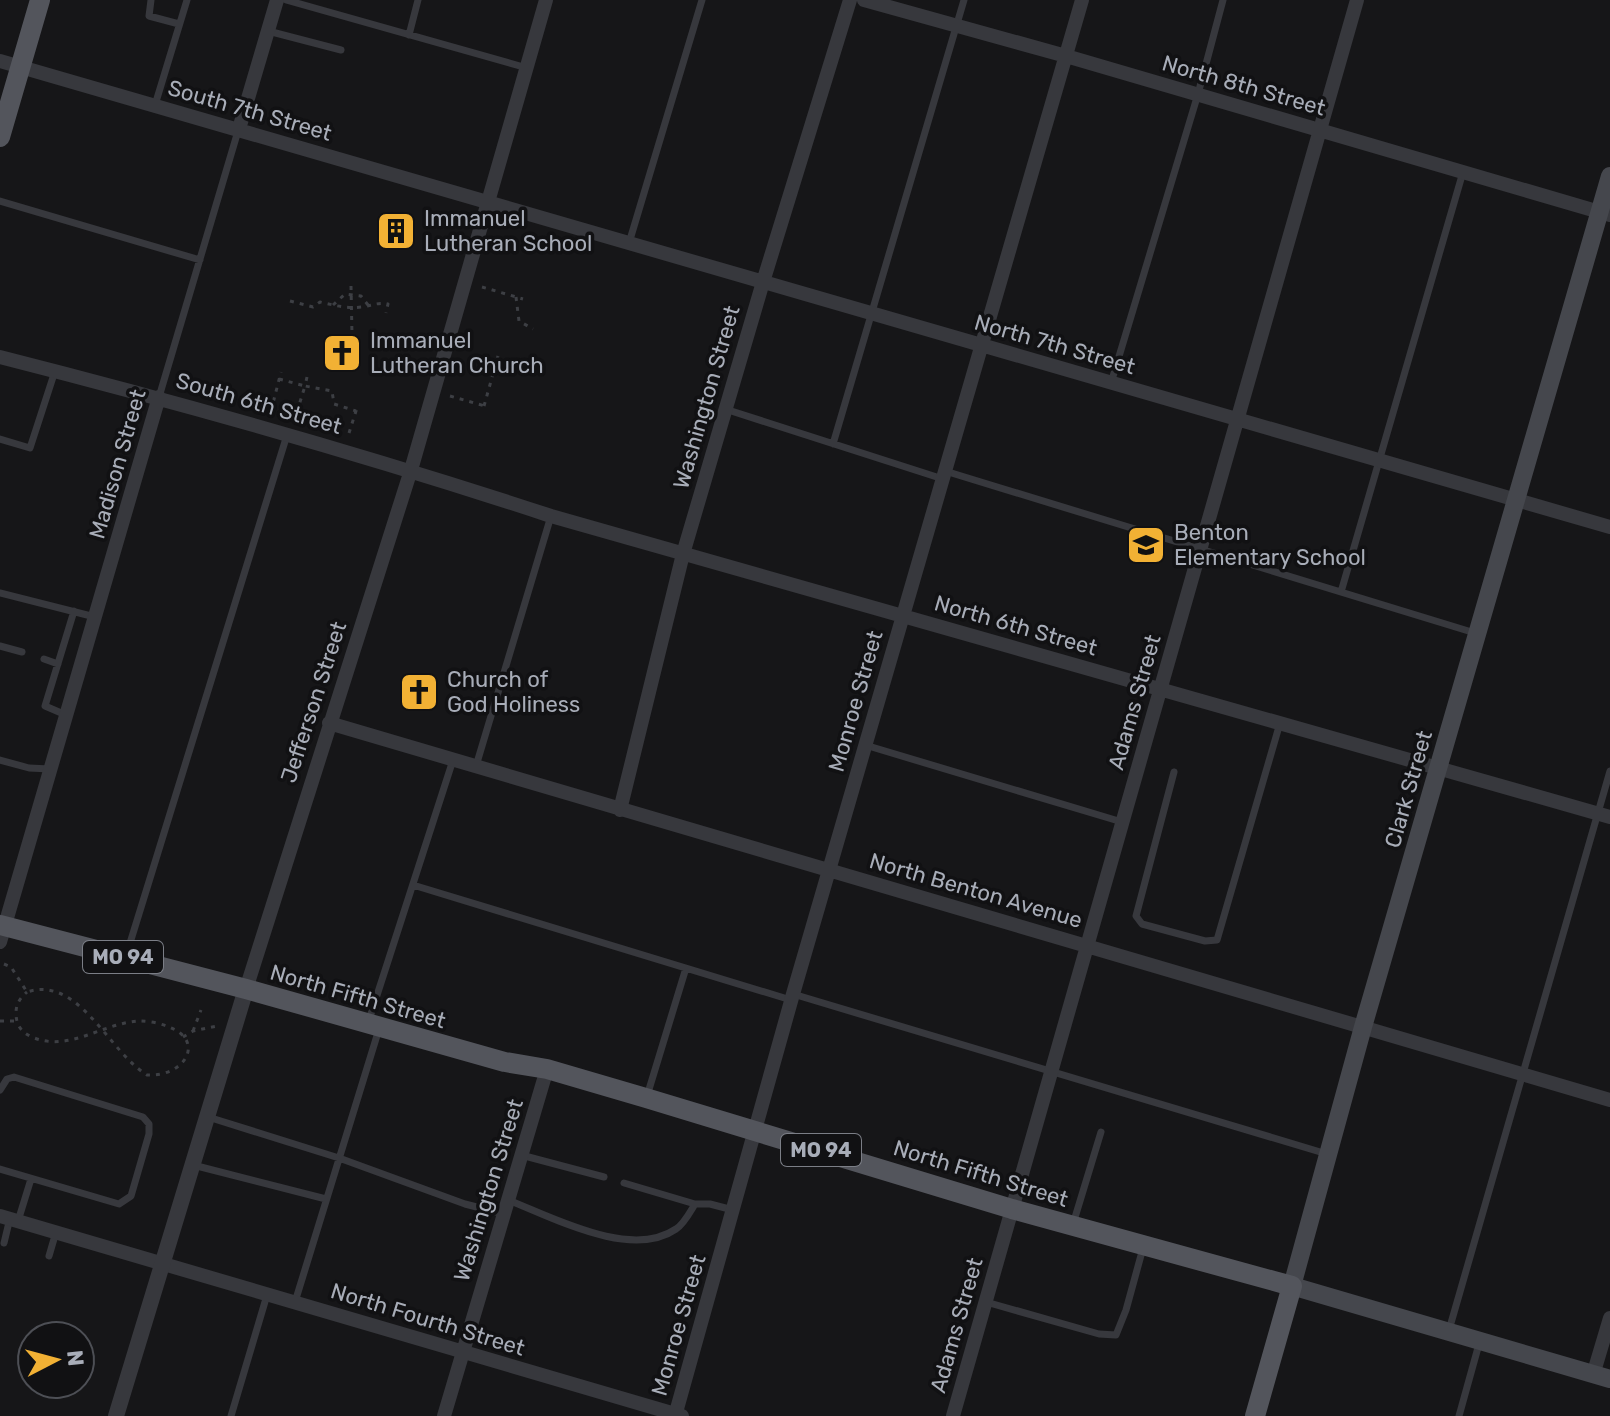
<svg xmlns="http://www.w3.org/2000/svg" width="1610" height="1416" viewBox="0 0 1610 1416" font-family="Rubik,sans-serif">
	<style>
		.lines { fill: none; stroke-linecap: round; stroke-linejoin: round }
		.path { stroke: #3d3f44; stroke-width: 3; stroke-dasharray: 4 6; stroke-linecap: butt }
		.service { stroke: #37383d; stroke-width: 7 }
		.minor { stroke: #37383d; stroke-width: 14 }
		.tertiary { stroke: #37383d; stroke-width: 16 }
		.secondary { stroke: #45474d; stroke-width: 18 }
		.primary { stroke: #53555c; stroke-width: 20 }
		.path-bridge { stroke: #3d3f44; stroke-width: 3; stroke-dasharray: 4 6; stroke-linecap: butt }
		.labels { text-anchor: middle; stroke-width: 7; stroke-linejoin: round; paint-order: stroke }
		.shield { fill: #111113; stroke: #7b7e86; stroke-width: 2 }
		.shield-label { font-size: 20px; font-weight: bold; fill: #a8adb8 }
		.street-label { font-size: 22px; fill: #a8adb8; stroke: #111113 }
		.poi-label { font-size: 22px; fill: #a8adb8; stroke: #111113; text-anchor: start }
	</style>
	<rect width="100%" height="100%" fill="#161618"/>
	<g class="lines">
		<!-- path -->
		<path class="path" d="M482 287 523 299
			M516 297 519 321 533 329
			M290 301 313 307 320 302C334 305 346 309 361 307 371 306 377 302 388 304L386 313
			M333 305 345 294 361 296 368 305
			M307 377 305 386 332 391 334 404 356 411 357 406
			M279 379 305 386 295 418
			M450 396 485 406
			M484 406 498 356
			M271 411 281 372
			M349 433 356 411
			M4 964 11 967 27 992C79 975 108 1051 147 1075 185 1077 206 1041 169 1027 160 1023 148 1021 139 1021 102 1023 69 1053 32 1037 21 1032 16 1025 16 1013 16 1004 20 998 27 992
			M0 1021H16
			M193 1031 201 1010
			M183 1037 193 1031 217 1026"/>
		<!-- service -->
		<path class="service" d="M151 0 149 16 179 24
			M286 0 527 68
			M268 31 341 50
			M409 35 418 0
			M155 105 187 0
			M0 201 200 260
			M629 243 702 0
			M1111 383 1198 94 1223 0
			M159 397 238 131
			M725 409 943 479
			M0 439 30 448 55 371
			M833 444 964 0
			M945 471 1475 633
			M1341 592 1463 172
			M0 593 95 617
			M0 646 22 652
			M44 659 58 664
			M66 715 45 706 74 611
			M865 745 1122 822
			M0 760 29 768 50 769
			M476 766 551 516
			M1174 772 1136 916 1142 924 1205 941 1217 940 1280 723
			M413 885 791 1000
			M126 956 287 435
			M793 994 1327 1154
			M369 1020 453 760
			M0 1090 7 1079 14 1077 143 1117 149 1124V1134L131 1196 119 1204 0 1169
			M647 1096 686 968
			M208 1117 339 1158 465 1204 504 1214
			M521 1155 604 1177
			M193 1165 326 1199
			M624 1183 695 1204
			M508 1200C552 1217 631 1260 676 1229 684 1224 690 1212 695 1204H710L733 1210
			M18 1221 31 1179
			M1073 1224 1101 1132
			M4 1243 10 1218
			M49 1256 56 1232
			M295 1302 379 1029
			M986 1302 1099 1334 1116 1335 1126 1310 1143 1248
			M1449 1330 1610 771
			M231 1416 267 1295
			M1459 1416 1479 1344"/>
		<!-- minor -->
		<path class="minor" d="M864 0 1066 56 1610 215
			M0 61 1610 527
			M239 129 277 0
			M0 357C185 404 369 456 551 516L1610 817
			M329 723 1610 1100
			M620 810 683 554 763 282 850 0
			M0 942 159 397
			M246 989 411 470 546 0
			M0 1216 682 1416
			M1593 1375 1610 1318
			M444 1416 547 1069
			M675 1416 793 994 1082 0
			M953 1416 1357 0"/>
		<!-- tertiary -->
		<path class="tertiary" d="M116 1416 246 989"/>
		<!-- secondary -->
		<path class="secondary" d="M1610 176 1363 1027 1292 1286 1610 1379"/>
		<!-- primary -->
		<path class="primary" d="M0 137 40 0
			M0 925 246 989 505 1062 547 1069 646 1098 1012 1209 1292 1286 1255 1416"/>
		<!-- path-bridge -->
		<path class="path-bridge" d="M351 286 352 335"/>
	</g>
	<!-- icons -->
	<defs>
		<g id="building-square" transform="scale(2)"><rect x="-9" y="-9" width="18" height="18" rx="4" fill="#f2b134" stroke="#111113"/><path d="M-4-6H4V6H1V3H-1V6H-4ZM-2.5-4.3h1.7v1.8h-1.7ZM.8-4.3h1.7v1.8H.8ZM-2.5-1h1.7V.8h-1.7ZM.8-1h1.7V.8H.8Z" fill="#111"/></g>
		<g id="church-square" transform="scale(2)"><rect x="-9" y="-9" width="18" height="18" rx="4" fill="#f2b134" stroke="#111113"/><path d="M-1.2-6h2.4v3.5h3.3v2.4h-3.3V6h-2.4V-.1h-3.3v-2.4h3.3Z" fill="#111"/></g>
		<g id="school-square" transform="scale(2)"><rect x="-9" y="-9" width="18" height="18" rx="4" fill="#f2b134" stroke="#111113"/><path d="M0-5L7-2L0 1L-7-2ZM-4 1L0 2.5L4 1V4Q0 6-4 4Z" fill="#111"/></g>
	</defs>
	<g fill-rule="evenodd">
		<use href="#building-square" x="396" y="231"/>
		<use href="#church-square" x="342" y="353"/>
		<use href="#school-square" x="1146" y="545"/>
		<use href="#church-square" x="419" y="692"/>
	</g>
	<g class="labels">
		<!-- shield labels -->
		<g class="shield">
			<rect x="83" y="941" width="80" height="32" rx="6"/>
			<rect x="781" y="1134" width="80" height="32" rx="6"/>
		</g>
		<g class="shield-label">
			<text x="123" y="964">MO 94</text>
			<text x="821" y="1157">MO 94</text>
		</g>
		<!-- street labels -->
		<g class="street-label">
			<text transform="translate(1244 85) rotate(16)" y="8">North 8th Street</text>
			<text transform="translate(250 110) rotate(16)" y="8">South 7th Street</text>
			<text transform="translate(1055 344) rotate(16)" y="8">North 7th Street</text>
			<text transform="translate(706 397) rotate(-74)" y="8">Washington Street</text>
			<text transform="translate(259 403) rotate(16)" y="8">South 6th Street</text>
			<text transform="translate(117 464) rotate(-74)" y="8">Madison Street</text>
			<text transform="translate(1016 625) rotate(16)" y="8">North 6th Street</text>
			<text transform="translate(855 701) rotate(-74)" y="8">Monroe Street</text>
			<text transform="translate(313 702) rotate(-72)" y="8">Jefferson Street</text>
			<text transform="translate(1134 702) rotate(-74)" y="8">Adams Street</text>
			<text transform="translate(1408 789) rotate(-74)" y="8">Clark Street</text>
			<text transform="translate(976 890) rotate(16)" y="8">North Benton Avenue</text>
			<text transform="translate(358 996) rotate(16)" y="8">North Fifth Street</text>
			<text transform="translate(981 1173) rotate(17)" y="8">North Fifth Street</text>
			<text transform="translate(488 1190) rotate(-73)" y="8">Washington Street</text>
			<text transform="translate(428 1319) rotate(17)" y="8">North Fourth Street</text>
			<text transform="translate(678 1325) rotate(-74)" y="8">Monroe Street</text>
			<text transform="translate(956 1325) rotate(-74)" y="8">Adams Street</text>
		</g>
		<!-- poi labels -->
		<g class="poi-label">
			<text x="424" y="226">Immanuel<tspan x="424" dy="25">Lutheran School</tspan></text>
			<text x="370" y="348">Immanuel<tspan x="370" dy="25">Lutheran Church</tspan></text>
			<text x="1174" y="540">Benton<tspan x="1174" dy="25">Elementary School</tspan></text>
			<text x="447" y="687">Church of<tspan x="447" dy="25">God Holiness</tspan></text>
		</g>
	</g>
	<!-- north arrow -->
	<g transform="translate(56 1360) rotate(84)"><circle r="38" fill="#111113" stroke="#4d4f55" stroke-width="2"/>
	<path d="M0-6L14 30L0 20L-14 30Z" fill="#f2b134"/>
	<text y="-12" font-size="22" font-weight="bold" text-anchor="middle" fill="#a8adb8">N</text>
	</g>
</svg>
